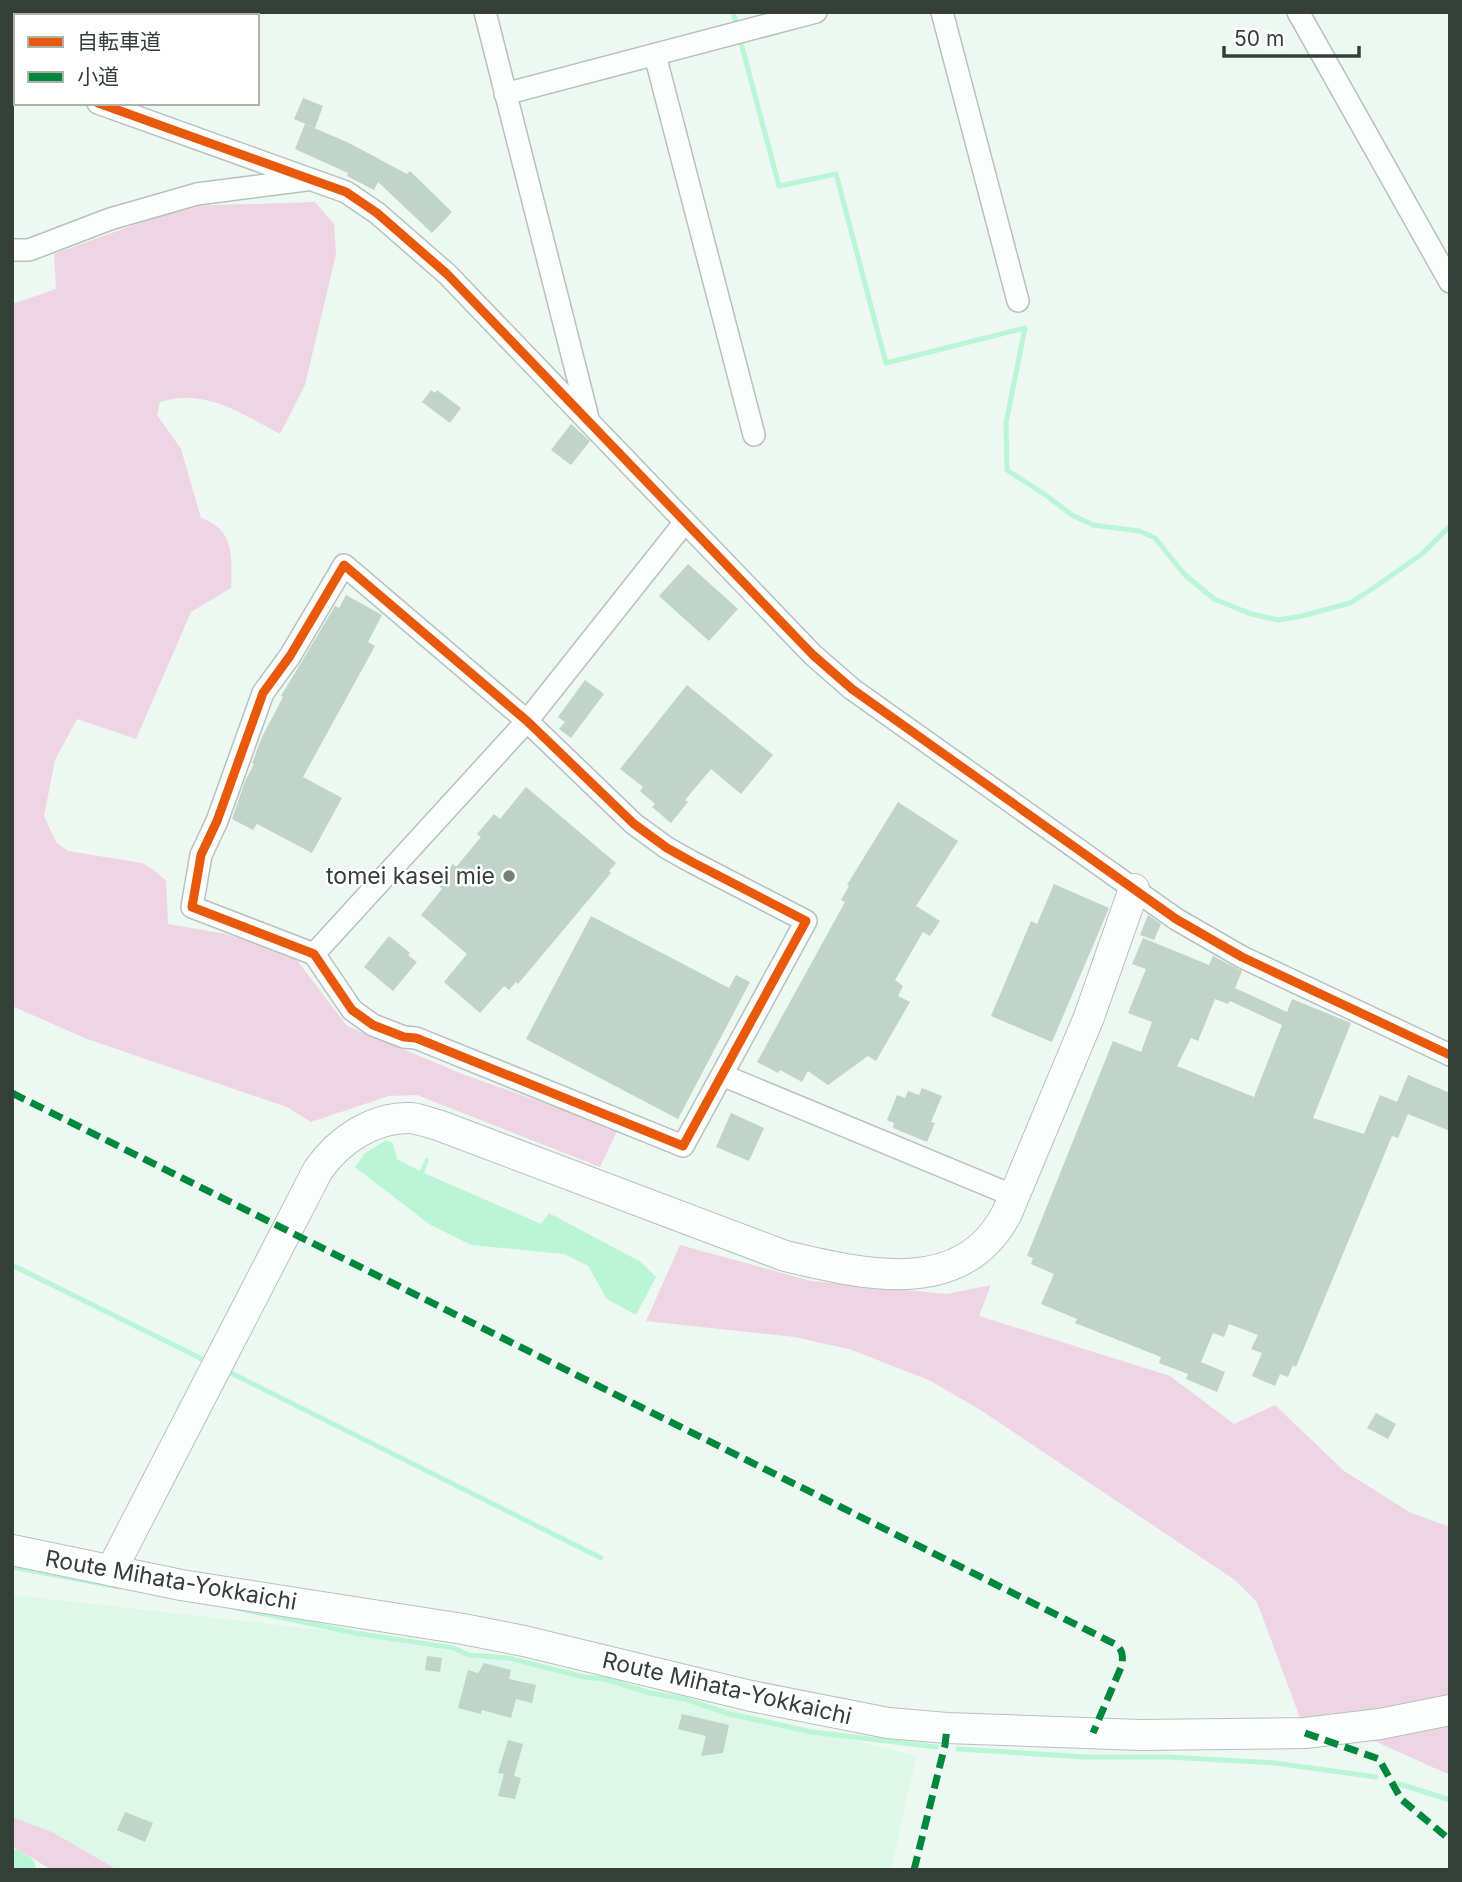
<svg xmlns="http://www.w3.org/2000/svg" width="1462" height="1882" viewBox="0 0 1462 1882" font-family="Inter,'Noto Sans JP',sans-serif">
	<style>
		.built { fill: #ddf7e8 }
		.green { fill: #efd4e4 }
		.water { fill: #baf5d5 }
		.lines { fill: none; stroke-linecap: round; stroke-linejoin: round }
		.stream { stroke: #baf5d5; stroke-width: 5 }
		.river { stroke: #baf5d5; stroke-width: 32 }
		.building { fill: #c0d4c9; fill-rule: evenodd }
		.street-casing { stroke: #b7c2bc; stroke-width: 24 }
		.secondary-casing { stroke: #b7c2bc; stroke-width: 32 }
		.street { stroke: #fcfefd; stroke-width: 21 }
		.secondary { stroke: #fcfefd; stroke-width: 30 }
		.quiet { stroke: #00873e; stroke-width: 7; stroke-dasharray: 14 7; stroke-linecap: butt }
		.cycleway-casing { stroke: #fff; stroke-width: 13 }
		.cycleway { stroke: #e8590c; stroke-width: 9 }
		.poi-dot { fill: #748079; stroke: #fff; stroke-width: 2.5 }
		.labels { text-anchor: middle; stroke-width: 5; stroke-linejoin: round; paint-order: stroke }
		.poi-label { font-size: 23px; fill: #333f38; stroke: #fff; text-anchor: end }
		.street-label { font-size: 23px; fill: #333f38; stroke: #fff }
	</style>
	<rect width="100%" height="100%" fill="#ecf8f1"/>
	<!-- built -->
	<path class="built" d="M12 1595 340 1632 607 1679 916 1756 891 1870H118L52 1832 12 1817Z"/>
	<!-- green -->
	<path class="green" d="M315 202 334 224 336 254 305 385 280 434C242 414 205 387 160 402L157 415 181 449 201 518C235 530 232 557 231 588L191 612 136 739 77 719 55 760 44 816 56 842 68 851 142 863 154 870 166 881 168 924 226 934 293 955 347 1026 465 1075 618 1129 600 1167 417 1095 389 1096 311 1122 287 1107 87 1039 12 1006V304L56 289 54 254 186 206Z
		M680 1245 811 1281 947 1294 991 1285 979 1316 1170 1376 1234 1424 1275 1405 1344 1471 1411 1513 1450 1527V1696L1303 1726 1257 1602 1235 1580 982 1411 931 1381 852 1350 795 1337 646 1321Z
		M1450 1720V1775L1370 1739Z
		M12 1817 52 1832 118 1870H52L12 1846Z"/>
	<!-- water -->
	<path class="water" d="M386 1140 393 1143 397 1159 420 1171 426 1157 429 1160 424 1173 541 1224 549 1213 641 1262 656 1277 636 1315 607 1299 588 1266 564 1254 471 1245 429 1224 355 1167 364 1154Z"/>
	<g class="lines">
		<!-- stream -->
		<path class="stream" d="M733 12 738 29
			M740 39 779 186 836 174 886 363 1025 328 1006 423 1007 470 1047 496 1072 515 1093 525 1139 531 1155 538 1184 574 1214 599 1251 614 1278 620 1302 616 1350 603 1375 587 1422 554 1450 526
			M12 1265 202 1359
			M231 1373 601 1558
			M12 1567 119 1587
			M236 1608 355 1633 453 1648 469 1655 508 1658 584 1677 605 1679 650 1693 685 1699 729 1714 812 1732 936 1747
			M958 1749 1086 1757H1167L1275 1763 1376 1777
			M1400 1784 1450 1800"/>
		<!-- river -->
		<path class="river" d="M12 1865 20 1870"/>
	</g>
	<!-- building -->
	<path class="building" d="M303 98 323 106 315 128 294 119Z
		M305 124 349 143 407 174 410 171 452 212 432 233 378 182 374 190 347 176 348 173 295 149Z
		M431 390 435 393 437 390 461 408 450 423 422 402Z
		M571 424 590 441 571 465 551 450Z
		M688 564 738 609 709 641 659 596Z
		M346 595 382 615 368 642 375 646 303 777 342 798 312 853 257 824 253 830 232 819 245 781 254 764 252 763 261 739 283 697 281 696 335 606 339 608Z
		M585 680 604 694 571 738 559 729 565 722 558 717Z
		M687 685 773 755 741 794 711 769 685 800 688 802 671 823 652 807 655 804 640 791 643 787 620 769Z
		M526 787 616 863 609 871 611 873 518 984 516 982 509 990 504 986 480 1013 444 982 467 954 421 915 442 889 436 884 453 864 456 867 481 837 477 834 494 814 500 819Z
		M898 802 958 841 916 906 940 921 930 936 923 932 895 980 903 986 898 996 910 1002 876 1061 868 1056 828 1085 808 1071 802 1082 780 1070 778 1073 757 1062 845 902 841 900 849 886 847 885Z
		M1054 884 1109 908 1052 1042 991 1016 1031 921 1037 924Z
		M1148 915 1161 924 1154 940 1140 935Z
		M591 916 729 988 736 975 750 982 678 1119 526 1039Z
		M389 936 410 953 408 955 417 962 393 991 364 967Z
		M1143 938 1209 965 1213 956 1242 971 1235 988 1287 1012 1292 999 1351 1023 1313 1118 1364 1134 1380 1095 1397 1102 1408 1075 1450 1093V1131L1408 1114 1398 1138 1392 1136 1296 1367 1293 1365 1288 1377 1280 1374 1275 1386 1252 1376 1262 1353 1251 1349 1258 1335 1229 1324 1224 1337 1213 1333 1201 1362 1225 1372 1217 1392 1186 1379 1188 1374 1159 1363 1161 1357 1075 1323 1077 1319 1041 1304 1054 1274 1031 1264 1033 1258 1027 1256 1113 1041 1141 1052 1152 1022 1128 1013 1146 969 1132 964ZM1215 999 1228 1004 1230 1001 1282 1025 1254 1097 1177 1066 1191 1038 1198 1041Z
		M922 1088 942 1096 931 1122 935 1123 927 1142 893 1128 894 1123 887 1120 897 1095 905 1098 908 1091 919 1095Z
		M731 1113 764 1128 749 1161 716 1147Z
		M1376 1413 1396 1424 1388 1439 1367 1428Z
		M427 1656 442 1658 440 1672 425 1670Z
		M484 1663 511 1670 509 1679 536 1685 532 1703 516 1699 511 1718 482 1710 481 1714 458 1708 468 1670 478 1673Z
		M682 1714 729 1725 723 1753 701 1756 706 1736 678 1729Z
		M508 1740 523 1744 514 1776 521 1778 515 1799 498 1796 504 1774 498 1773Z
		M125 1812 153 1823 145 1842 117 1830Z"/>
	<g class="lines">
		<!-- street casing -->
		<g class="street-casing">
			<path id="street" d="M485 12 588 418
				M942 12 1018 301
				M1298 12 1450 282
				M655 55 754 435
				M12 72 16 73
				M505 94 816 12
				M98 103 346 192 377 213 447 274 813 655 852 689 1176 919 1242 957 1450 1055
				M12 250H29L110 219 197 194 306 180
				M344 565 527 721 634 824 667 848 692 862 806 921 683 1146 416 1038 404 1037 373 1025 352 1010 314 954 192 907 201 855 217 821 263 693 290 656Z
				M314 954 527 721 685 522
				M722 1075 1014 1196"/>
		</g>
		<!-- secondary casing -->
		<g class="secondary-casing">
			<path id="secondary" d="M12 1550 181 1585 463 1629 524 1641 751 1696 888 1723 947 1728 1141 1735 1305 1733 1380 1724 1450 1710
				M111 1571 318 1170C339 1140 373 1117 411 1118 420 1119 430 1123 438 1125L785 1256C862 1274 962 1300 1007 1213L1089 1017 1134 889"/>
		</g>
		<!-- street -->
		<use href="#street" class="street"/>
		<!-- secondary -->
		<use href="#secondary" class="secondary"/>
		<!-- quiet -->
		<path class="quiet" d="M12 1093 1115 1644C1123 1650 1123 1655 1122 1665L1093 1733
			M1305 1733 1379 1759 1401 1799 1450 1840
			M914 1870 945 1745 947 1728"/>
		<!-- cycleway casing -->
		<g class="cycleway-casing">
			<path id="cycleway" d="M98 103 346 192 377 213 447 274 813 655 852 689 1176 919 1242 957 1450 1055
				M344 565 527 721 634 824 667 848 692 862 806 921 683 1146 416 1038 404 1037 373 1025 352 1010 314 954 192 907 201 855 217 821 263 693 290 656Z"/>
		</g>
		<!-- cycleway -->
		<use href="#cycleway" class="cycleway"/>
	</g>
	<!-- markers -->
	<circle class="poi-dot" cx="509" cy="876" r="7"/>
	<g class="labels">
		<!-- poi labels -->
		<g class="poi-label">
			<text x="495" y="884">tomei kasei mie</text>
		</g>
		<!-- street labels -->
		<g class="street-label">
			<text transform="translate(171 1580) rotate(10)" y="8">Route Mihata-Yokkaichi</text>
			<text transform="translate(727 1688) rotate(13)" y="8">Route Mihata-Yokkaichi</text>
		</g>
	</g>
	<!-- border -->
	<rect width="1462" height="1882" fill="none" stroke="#333f38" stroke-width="28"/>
	<!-- legend -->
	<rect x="14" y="14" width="245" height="91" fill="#ffffff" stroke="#adb2af" stroke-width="2"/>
	<rect x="28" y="37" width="35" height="10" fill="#e8590c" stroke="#adb2af" stroke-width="2"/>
	<text x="77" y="49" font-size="21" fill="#333f38">自転車道</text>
	<rect x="28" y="72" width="35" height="10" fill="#00873e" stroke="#adb2af" stroke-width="2"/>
	<text x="77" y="84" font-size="21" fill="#333f38">小道</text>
	<!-- scale -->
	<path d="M1224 46v10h135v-10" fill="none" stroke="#333f38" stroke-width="3.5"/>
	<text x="1234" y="46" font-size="21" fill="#333f38" stroke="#ffffff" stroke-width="5" paint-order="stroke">50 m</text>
</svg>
